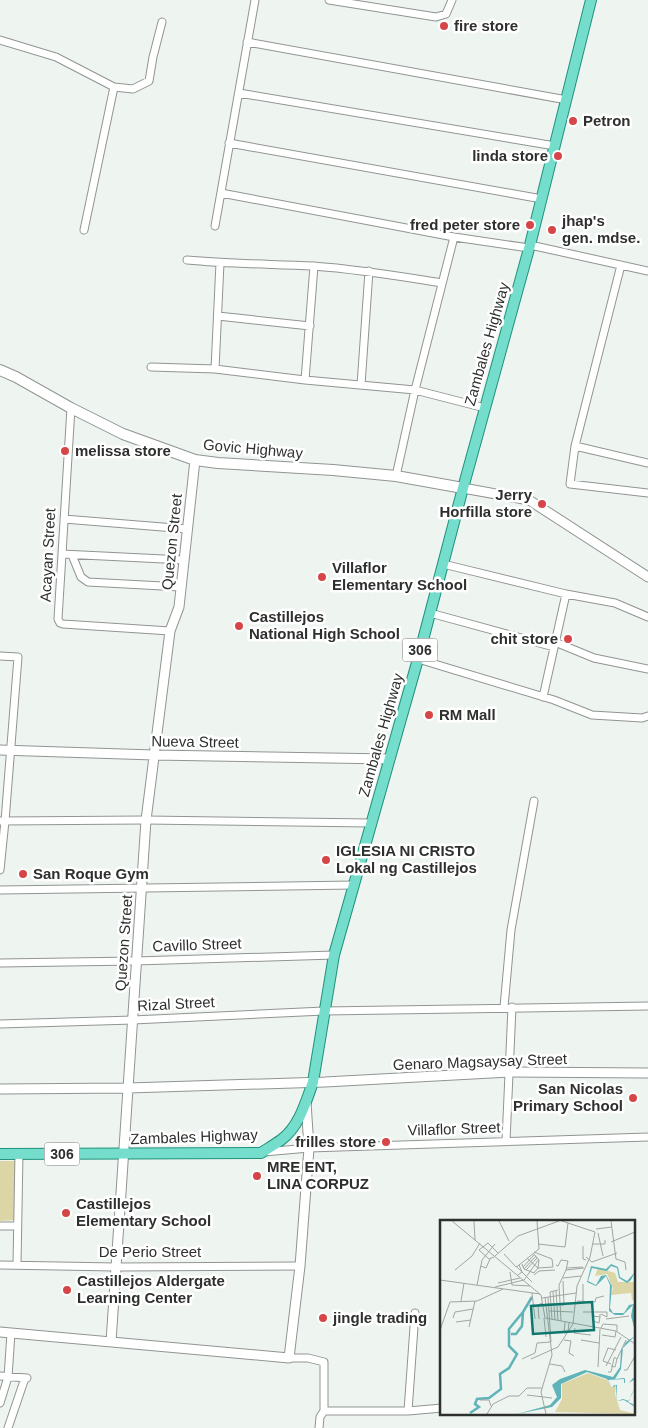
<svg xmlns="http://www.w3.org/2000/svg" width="648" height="1428" viewBox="0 0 648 1428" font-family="Arial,sans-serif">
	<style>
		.green { fill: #dcd5a5 }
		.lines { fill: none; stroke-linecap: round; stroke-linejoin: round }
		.minor-casing { stroke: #919591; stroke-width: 9 }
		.tertiary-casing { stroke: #919591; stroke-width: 11 }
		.secondary-casing { stroke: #919591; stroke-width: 12 }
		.primary-casing { stroke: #20927d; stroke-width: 12 }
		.minor { stroke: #fff; stroke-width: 7 }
		.tertiary { stroke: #fff; stroke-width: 9 }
		.secondary { stroke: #fff; stroke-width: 10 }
		.primary { stroke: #74ddcb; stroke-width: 10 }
		.poi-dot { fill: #d64648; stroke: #fff; stroke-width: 2 }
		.labels { text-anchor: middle; stroke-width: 5; stroke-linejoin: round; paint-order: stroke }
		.shield { fill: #fff; stroke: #6d6e6d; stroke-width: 1 }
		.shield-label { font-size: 14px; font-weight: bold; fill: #2e302e }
		.poi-label { font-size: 15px; font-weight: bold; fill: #2e302e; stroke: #fff; text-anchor: start }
		.street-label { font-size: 15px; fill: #2e302e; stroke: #fff }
		.inset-river { fill: none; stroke: #5fb3b9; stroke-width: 2.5 }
		.inset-road { fill: none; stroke: #a1a6a2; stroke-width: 1 }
		.view { fill: #0f766e; fill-opacity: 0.15; stroke: #0f766e; stroke-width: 2.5 }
		.inset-edge { fill: none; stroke: #2e302e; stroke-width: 2.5 }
	</style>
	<rect width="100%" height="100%" fill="#eef4ef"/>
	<!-- green -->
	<path class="green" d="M0 1161H17L16 1220 0 1221Z"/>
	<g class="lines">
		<!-- minor casing -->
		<g class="minor-casing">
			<path id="minor" d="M329 0 436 17 446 14 452 0
				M0 40 56 57 114 87 133 89 149 81 153 57 162 22
				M247 42 567 100
				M239 93 555 146
				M229 143 542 199
				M221 193 454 237 529 248
				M215 226 255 0
				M84 230 114 87
				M530 245 648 271
				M187 260C229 264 271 264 313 266 357 269 399 276 442 283
				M621 265 575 446 570 484 648 493
				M218 316 310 326
				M151 367 215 369 305 380 415 390 485 408
				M215 369 220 263
				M305 380 314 266
				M361 385 369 271
				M71 408 58 619 60 623 63 624 170 631
				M575 446 648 463
				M396 476 415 390 454 237
				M64 519 187 529
				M62 554 184 560
				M72 555 81 577 88 582 181 587
				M443 564 566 594 615 603 648 617
				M430 613 554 647
				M555 642 594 658 648 669
				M0 656 18 657 5 821 0 870
				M418 659 554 700 592 715 642 718 648 716
				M543 697 566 594
				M0 821 146 820 371 823
				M0 890 354 885
				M0 963 136 961 334 955
				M504 1007 511 930 534 801
				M0 1024 133 1020 324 1011 648 1006
				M506 1141 512 1007
				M264 1152 309 1148 648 1137
				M0 1226H17
				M0 1265 116 1267 300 1266
				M17 1265 19 1153
				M289 1358H308L324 1362V1411
				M0 1376 27 1378
				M0 1403 8 1377 11 1333
				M408 1411 415 1313
				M8 1428 25 1378
				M319 1428 320 1417 324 1411H408L442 1408"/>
		</g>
		<!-- tertiary casing -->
		<g class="tertiary-casing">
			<path id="tertiary" d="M463 488 529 500 648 577
				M0 750 154 755 390 759
				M0 1089 128 1088 325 1082 510 1072 648 1073
				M0 1332 289 1358 300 1266 309 1148 306 1102
				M111 1342 146 820 170 631 179 607 195 460"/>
		</g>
		<!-- secondary casing -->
		<g class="secondary-casing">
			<path id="secondary" d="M0 370 16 377 71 408 123 434 195 460 218 463 333 470 396 476 463 488"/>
		</g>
		<!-- primary casing -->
		<g class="primary-casing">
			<path id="primary" d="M0 1154 261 1153C267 1149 274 1145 281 1140 299 1127 306 1102 313 1082L334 955 418 659 463 488 530 245 591 0"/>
		</g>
		<!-- minor -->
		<use href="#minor" class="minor"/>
		<!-- tertiary -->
		<use href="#tertiary" class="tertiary"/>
		<!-- secondary -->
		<use href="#secondary" class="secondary"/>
		<!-- primary -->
		<use href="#primary" class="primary"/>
	</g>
	<!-- markers -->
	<g class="poi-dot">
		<circle cx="444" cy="26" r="5"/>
		<circle cx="573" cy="121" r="5"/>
		<circle cx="558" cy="156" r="5"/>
		<circle cx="530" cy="225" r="5"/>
		<circle cx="552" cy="230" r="5"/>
		<circle cx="65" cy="451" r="5"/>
		<circle cx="542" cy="504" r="5"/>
		<circle cx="322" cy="577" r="5"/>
		<circle cx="239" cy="626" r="5"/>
		<circle cx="568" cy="639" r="5"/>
		<circle cx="429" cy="715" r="5"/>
		<circle cx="326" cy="860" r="5"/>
		<circle cx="23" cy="874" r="5"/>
		<circle cx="633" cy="1098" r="5"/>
		<circle cx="386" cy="1142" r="5"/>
		<circle cx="257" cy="1176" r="5"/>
		<circle cx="66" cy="1213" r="5"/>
		<circle cx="67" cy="1290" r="5"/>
		<circle cx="323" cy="1318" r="5"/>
	</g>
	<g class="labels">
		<!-- shield labels -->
		<g class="shield">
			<rect x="402.5" y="638.5" width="35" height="23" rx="4"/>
			<rect x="44.5" y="1142.5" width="35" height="23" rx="4"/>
		</g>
		<g class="shield-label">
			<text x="420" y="655">306</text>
			<text x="62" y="1159">306</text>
		</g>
		<!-- poi labels -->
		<g class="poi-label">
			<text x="454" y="31">fire store</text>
			<text x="583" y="126">Petron</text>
			<text x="548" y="161" text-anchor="end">linda store</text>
			<text x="562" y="226">jhap's<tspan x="562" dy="17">gen. mdse.</tspan></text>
			<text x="520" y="230" text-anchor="end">fred peter store</text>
			<text x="75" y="456">melissa store</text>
			<text x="532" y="500" text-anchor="end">Jerry<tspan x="532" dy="17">Horfilla store</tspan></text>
			<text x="332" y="573">Villaflor<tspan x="332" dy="17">Elementary School</tspan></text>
			<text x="249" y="622">Castillejos<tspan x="249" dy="17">National High School</tspan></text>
			<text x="558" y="644" text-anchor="end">chit store</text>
			<text x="439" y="720">RM Mall</text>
			<text x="336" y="856">IGLESIA NI CRISTO<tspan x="336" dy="17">Lokal ng Castillejos</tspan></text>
			<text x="33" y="879">San Roque Gym</text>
			<text x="623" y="1094" text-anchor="end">San Nicolas<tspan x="623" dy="17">Primary School</tspan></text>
			<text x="376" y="1147" text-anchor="end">frilles store</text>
			<text x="267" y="1172">MRE ENT,<tspan x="267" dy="17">LINA CORPUZ</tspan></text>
			<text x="76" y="1209">Castillejos<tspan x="76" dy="17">Elementary School</tspan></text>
			<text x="77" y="1286">Castillejos Aldergate<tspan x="77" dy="17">Learning Center</tspan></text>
			<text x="333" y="1323">jingle trading</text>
		</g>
		<!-- street labels -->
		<g class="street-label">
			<text transform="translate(487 344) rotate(-74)" y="5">Zambales Highway</text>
			<text transform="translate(253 449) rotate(5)" y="5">Govic Highway</text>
			<text transform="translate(172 542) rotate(-84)" y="5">Quezon Street</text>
			<text transform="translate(48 555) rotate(-87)" y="5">Acayan Street</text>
			<text transform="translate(381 735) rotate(-74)" y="5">Zambales Highway</text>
			<text transform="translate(195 742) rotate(1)" y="5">Nueva Street</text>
			<text transform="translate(124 943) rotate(-86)" y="5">Quezon Street</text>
			<text transform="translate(197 945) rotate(-2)" y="5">Cavillo Street</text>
			<text transform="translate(176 1004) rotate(-3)" y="5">Rizal Street</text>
			<text transform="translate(480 1062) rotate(-2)" y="5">Genaro Magsaysay Street</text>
			<text transform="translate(454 1129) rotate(-2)" y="5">Villaflor Street</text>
			<text transform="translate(194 1137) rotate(-2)" y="5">Zambales Highway</text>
			<text x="150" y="1257">De Perio Street</text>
		</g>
	</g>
	<!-- overview -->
	<g transform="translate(440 1220)">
		<rect width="195" height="195" fill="#eef4ef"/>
		<path d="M158 48 175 53 178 62H195V81L192 80 191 73 171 75 173 68 167 54 155 56ZM148 153 167 160 172 168 176 165 175 174 180 190 195 194 115 192 122 179V164Z" fill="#dcd5a5"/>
		<path d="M171 44 178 47 180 57 187 61 195 52 191 60 187 63 179 58 177 48 171 46 167 51 152 48 148 61 156 65 161 56 166 55 172 66 170 88 173 93H184L189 85 194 84 195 111 191 96 193 85 183 95H175L169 91 170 65 166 56 156 66 147 62 151 46 166 49ZM195 116 183 128 181 149 175 159 184 158 185 159V163H189L193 158 195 159 189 163H184V159L168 160 172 168 174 165H177V181L183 179 189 181 191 175 195 168 188 182 193 184 195 187 184 180 177 181 176 165 172 168 167 159 147 152 121 164V178L112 187 77 194 110 185 117 177 112 165 120 159 145 150 173 157 180 147 181 131 186 122Z" fill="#5fb3b9"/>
		<path class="inset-river" d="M71 114H76L82 106 83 92 92 77M30 193 39 187 35 184 37 179 49 178 61 169 60 154 69 148 77 134 69 126V109L83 92"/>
		<path class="inset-road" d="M12 1 101 75 105 98 176 111 195 124M34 1 35 20M59 1 69 21M97 1 99 29M122 1 155 12 150 37 137 66 133 104M171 1 176 39 185 42 186 50M156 9 172 7M158 13 163 36M171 22 195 12M98 24 125 27 128 3M152 24H165V20M143 26V39L146 40M93 33 99 40 98 48M64 34 76 47 79 45M55 36 78 16 119 1M54 37 49 39 39 30 48 23 58 33M146 37 152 42 177 33M87 38 98 48 113 47 112 39 94 32M82 44 84 49 94 53 98 48M116 45 118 46 121 40 128 41 126 50M41 46 46 48 50 39M77 47 92 62M83 47 94 35M127 48 143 47M84 49 96 36M15 50 32 36 40 23M86 50 97 38M70 52 72 65 90 66M78 55 82 52 79 45 99 29M94 55 99 51 115 50M123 58 141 56M0 60 100 74M58 63 80 58M143 64V81M37 65 42 40 55 24M55 67 84 60 99 39M113 71 115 100M116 71 118 101M92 73 95 99M105 77 112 135 101 172 106 194M102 78 136 73M21 81 24 63M137 81 155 82 156 78 164 76M107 84 124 85 123 61M109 91 133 92M143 92H167V97L161 94M160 97 153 96V101L159 103 160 97V94M13 98 15 92 33 89M104 98 106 117M99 99 98 85 102 83M112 99 110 72 118 70M166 99 189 96M121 101 119 65 126 50 144 48M16 102 31 100M125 102 124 113 128 112 129 103M29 107 35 81M135 108 134 113 151 115M161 108 163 104 177 105V111M0 110 10 82 37 81 63 69M162 115 175 117 176 111M124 120 131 121 129 133 134 136M141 120 159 123M82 139 95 133 97 123 111 122 108 77M91 139 118 127 133 104M177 139 186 120M110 144 122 146 125 152M171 144 163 141 168 128 176 130M166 146 181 117M171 146 175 147 177 139 174 137M158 147 160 109M184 150H187L195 136M168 152H171L174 138M87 175 112 178M40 180H49L51 186M47 194 53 184 69 176H79L87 168H102"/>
		<path class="view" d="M152 82 154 110 93 114 91 86Z"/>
		<rect width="195" height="195" class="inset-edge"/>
	</g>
</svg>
